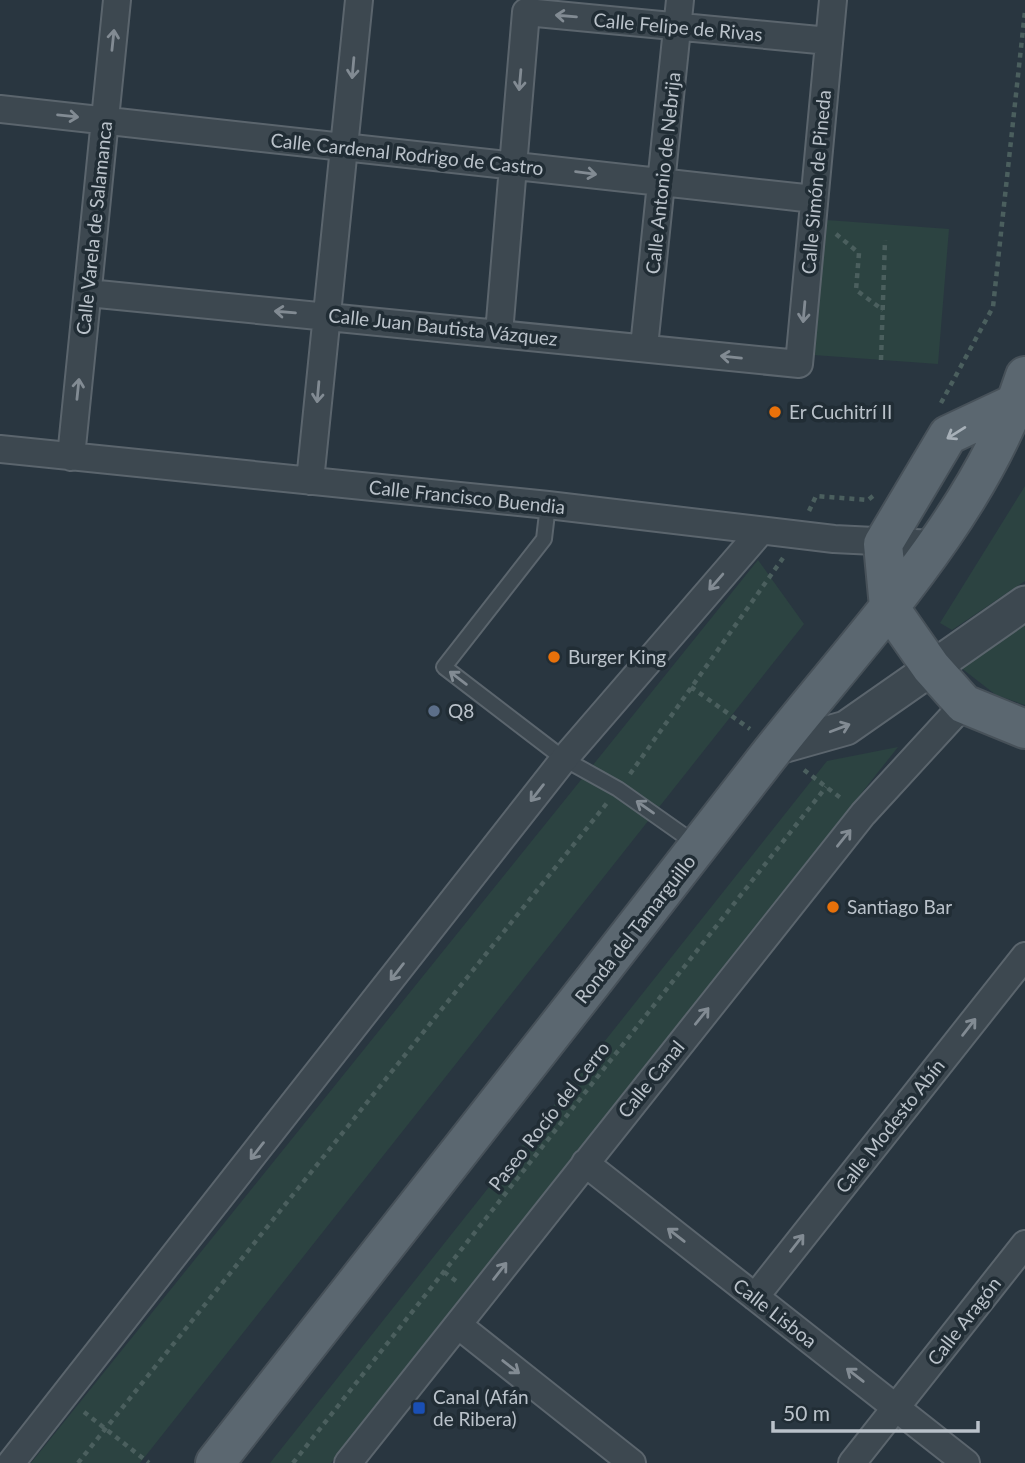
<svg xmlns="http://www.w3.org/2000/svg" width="1025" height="1463" viewBox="0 0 1025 1463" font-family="Lato,sans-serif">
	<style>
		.green { fill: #2c4341 }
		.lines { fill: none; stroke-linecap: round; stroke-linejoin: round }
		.service-casing { stroke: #5b656d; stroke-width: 18 }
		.minor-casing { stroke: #5b656d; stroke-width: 30 }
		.tertiary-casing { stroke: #5b656d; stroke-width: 37 }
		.primary-casing { stroke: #475159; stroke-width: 42 }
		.path { stroke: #4b5f5e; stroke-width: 4.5; stroke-dasharray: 5 5; stroke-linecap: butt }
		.service { stroke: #3d4850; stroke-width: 14 }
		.minor { stroke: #3d4850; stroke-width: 26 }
		.tertiary { stroke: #3d4850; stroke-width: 33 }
		.primary { stroke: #5b6770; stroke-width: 38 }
		.oneway { stroke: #828b93 }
		.oneway2 { stroke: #a7b0b8 }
		.food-dot { fill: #e8710a; stroke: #212d35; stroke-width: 2.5 }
		.service-dot { fill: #5c6f8a; stroke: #212d35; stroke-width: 2.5 }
		.transit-dot { fill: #1a4fb4; stroke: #212d35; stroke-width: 2.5 }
		.labels { text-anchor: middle; stroke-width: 7; stroke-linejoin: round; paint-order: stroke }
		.street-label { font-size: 19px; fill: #bac2ca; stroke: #212d35 }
		.poi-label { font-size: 19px; fill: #bac2ca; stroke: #212d35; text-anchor: start }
	</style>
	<rect width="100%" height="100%" fill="#293640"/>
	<!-- green -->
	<path class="green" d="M813 219 949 229 938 364 800 354Z
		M1025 486V581L952 630 940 623Z
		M758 560 804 624 140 1463H31Z
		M1025 623V705L996 695 960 667Z
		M898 747 331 1463H270L827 761Z"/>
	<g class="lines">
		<!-- service casing -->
		<g class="service-casing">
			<path id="service" d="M548 505 544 539 444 667 564 759 618 789 696 844"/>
		</g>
		<!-- minor casing -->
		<g class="minor-casing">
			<path id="minor" d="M526 12 829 41
				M0 109 814 199
				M88 293 799 364 833 0
				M499 333 526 12
				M644 347 680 0
				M0 449 548 505 834 539 935 544
				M71 457 117 0
				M310 481 359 0
				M585 1163 966 1463
				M755 1297 1025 956
				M458 1325 632 1463
				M11 1463 564 759 761 531
				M348 1463 863 814 964 704
				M852 1463 1025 1244"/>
		</g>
		<!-- tertiary casing -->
		<g class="tertiary-casing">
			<path id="tertiary" d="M775 748 846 728 1025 603"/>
		</g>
		<!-- primary casing -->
		<g class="primary-casing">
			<path id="primary" d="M1025 403H1016L948 435 883 544 889 607 931 667 964 704 1025 729
				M215 1463C398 1230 581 998 762 764 854 645 978 521 1025 376"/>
		</g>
		<!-- path -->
		<path class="path" d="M836 234 859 253 856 290 883 310
			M881 360 885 240
			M941 403 993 307 1025 11
			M809 511 816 496 868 500 873 496
			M691 687 750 729
			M804 770 842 799
			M630 774 783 558
			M444 1272 460 1284
			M84 1412 149 1463
			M78 1463 607 803
			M293 1463 826 787"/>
		<!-- service -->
		<use href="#service" class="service"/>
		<!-- minor -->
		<use href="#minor" class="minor"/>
		<!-- tertiary -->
		<use href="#tertiary" class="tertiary"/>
		<!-- primary -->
		<use href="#primary" class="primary"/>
	</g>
	<!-- one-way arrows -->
	<defs><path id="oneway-shaft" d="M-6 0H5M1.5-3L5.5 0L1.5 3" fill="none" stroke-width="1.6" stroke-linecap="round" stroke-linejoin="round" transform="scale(1.75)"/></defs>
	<g class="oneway">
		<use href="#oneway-shaft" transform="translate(566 16) rotate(-175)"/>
		<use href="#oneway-shaft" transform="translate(113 40) rotate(-84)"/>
		<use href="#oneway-shaft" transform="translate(353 68) rotate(95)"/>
		<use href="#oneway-shaft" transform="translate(520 80) rotate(95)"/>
		<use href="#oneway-shaft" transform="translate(68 116) rotate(6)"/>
		<use href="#oneway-shaft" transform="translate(586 173) rotate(7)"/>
		<use href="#oneway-shaft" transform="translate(285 312) rotate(-175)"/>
		<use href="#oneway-shaft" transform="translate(804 312) rotate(95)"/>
		<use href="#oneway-shaft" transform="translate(731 357) rotate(-174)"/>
		<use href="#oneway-shaft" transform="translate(78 389) rotate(-84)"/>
		<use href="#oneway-shaft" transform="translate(318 392) rotate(95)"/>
		<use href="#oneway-shaft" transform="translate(716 582) rotate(131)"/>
		<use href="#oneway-shaft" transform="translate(458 678) rotate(-143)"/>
		<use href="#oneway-shaft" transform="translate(840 728) rotate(-21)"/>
		<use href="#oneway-shaft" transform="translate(537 793) rotate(128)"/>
		<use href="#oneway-shaft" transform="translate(645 807) rotate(-145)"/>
		<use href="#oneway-shaft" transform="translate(844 838) rotate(-51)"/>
		<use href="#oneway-shaft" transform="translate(397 972) rotate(128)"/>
		<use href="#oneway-shaft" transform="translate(702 1016) rotate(-51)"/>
		<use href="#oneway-shaft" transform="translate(969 1027) rotate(-52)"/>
		<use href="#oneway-shaft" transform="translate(257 1151) rotate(128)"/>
		<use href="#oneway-shaft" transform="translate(676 1235) rotate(-142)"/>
		<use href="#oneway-shaft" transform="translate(797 1243) rotate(-52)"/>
		<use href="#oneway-shaft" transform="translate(500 1271) rotate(-52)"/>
		<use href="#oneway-shaft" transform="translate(511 1367) rotate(38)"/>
		<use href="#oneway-shaft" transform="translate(855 1375) rotate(-142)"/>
	</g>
	<use class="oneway2" href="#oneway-shaft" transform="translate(956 433) rotate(148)"/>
	<!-- markers -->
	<g class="food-dot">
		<circle cx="775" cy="412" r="7"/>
		<circle cx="554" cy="657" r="7"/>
		<circle cx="833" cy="907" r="7"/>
	</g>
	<circle class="service-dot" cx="434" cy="711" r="7"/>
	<rect class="transit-dot" x="412" y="1401" width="14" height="14" rx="3.5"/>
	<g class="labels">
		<!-- street labels -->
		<g class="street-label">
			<text transform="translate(678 27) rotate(5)" y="7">Calle Felipe de Rivas</text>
			<text transform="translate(407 154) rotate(6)" y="7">Calle Cardenal Rodrigo de Castro</text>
			<text transform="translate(663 173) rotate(-84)" y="7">Calle Antonio de Nebrija</text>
			<text transform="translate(816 182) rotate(-85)" y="7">Calle Simón de Pineda</text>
			<text transform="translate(94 228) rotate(-84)" y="7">Calle Varela de Salamanca</text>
			<text transform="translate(443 327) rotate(6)" y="7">Calle Juan Bautista Vázquez</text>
			<text transform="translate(467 497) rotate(6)" y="7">Calle Francisco Buendia</text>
			<text transform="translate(635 929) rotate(-52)" y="7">Ronda del Tamarguillo</text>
			<text transform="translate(651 1079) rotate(-51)" y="7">Calle Canal</text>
			<text transform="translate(549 1116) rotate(-52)" y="7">Paseo Rocío del Cerro</text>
			<text transform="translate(890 1126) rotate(-52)" y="7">Calle Modesto Abín</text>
			<text transform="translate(775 1313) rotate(38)" y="7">Calle Lisboa</text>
			<text transform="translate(964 1321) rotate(-52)" y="7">Calle Aragón</text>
		</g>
		<!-- poi labels -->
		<g class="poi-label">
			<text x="789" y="419">Er Cuchitrí II</text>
			<text x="568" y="664">Burger King</text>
			<text x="448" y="718">Q8</text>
			<text x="847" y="914">Santiago Bar</text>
			<text x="433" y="1404">Canal (Afán<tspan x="433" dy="22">de Ribera)</tspan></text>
		</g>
	</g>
	<!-- scale -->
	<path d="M773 1421v10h205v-10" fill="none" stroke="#bac2ca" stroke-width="3.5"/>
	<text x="783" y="1421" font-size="21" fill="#bac2ca" stroke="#212d35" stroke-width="5" paint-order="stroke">50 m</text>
</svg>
